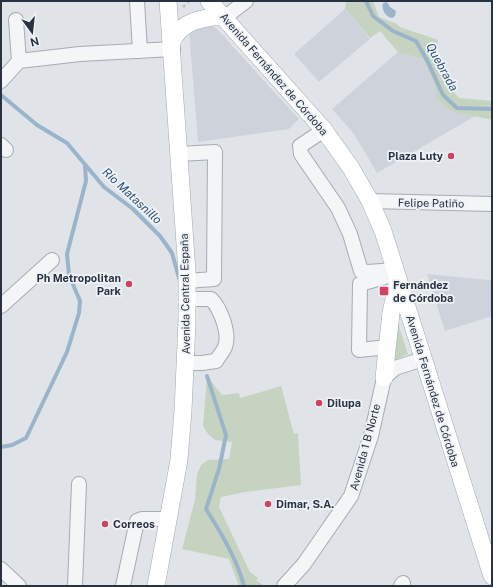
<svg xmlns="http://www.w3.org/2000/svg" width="493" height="587" viewBox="0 0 493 587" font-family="'Public Sans',sans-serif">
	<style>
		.built { fill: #ced3db }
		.green { fill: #c6d3c1 }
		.water { fill: #9ab4ca }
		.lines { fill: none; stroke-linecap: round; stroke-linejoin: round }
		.stream { stroke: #9ab4ca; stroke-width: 4 }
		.minor-casing { stroke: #a5abb3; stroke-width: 16 }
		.major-casing { stroke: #9fa9b5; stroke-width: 18 }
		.path { stroke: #bec2c8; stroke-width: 2.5; stroke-dasharray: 3 3; stroke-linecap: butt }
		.minor { stroke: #f3f5f7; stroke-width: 14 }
		.major { stroke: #fff; stroke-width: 17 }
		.poi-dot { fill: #d1425f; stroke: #eff3f7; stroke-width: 1.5 }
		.labels { text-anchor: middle; stroke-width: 3.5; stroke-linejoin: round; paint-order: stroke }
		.street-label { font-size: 11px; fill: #283241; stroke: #eff3f7 }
		.poi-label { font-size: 11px; font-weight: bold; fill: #283241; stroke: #eff3f7; text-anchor: start }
		.water-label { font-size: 12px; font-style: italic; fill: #315476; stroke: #eff3f7 }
	</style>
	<rect width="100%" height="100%" fill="#e0e4e9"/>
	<!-- built -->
	<path class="built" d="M345 9 370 39 319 82 294 54Z
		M206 25 216 28 299 119 289 129 198 142 189 31Z
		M398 52 423 59 436 89V99L450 111 477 115 377 173 354 134 332 109Z
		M427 274 488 280 492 279V316L445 331Z"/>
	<!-- green -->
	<path class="green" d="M346 1H373L379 17 397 24 400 27 438 40C433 60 446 83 459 98L492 101V120L450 111 436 99V89L423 59 398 52 380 31 370 38 345 9Z
		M397 320 408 354 394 360Z
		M207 376 222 395 239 393 240 398 281 386 294 434 298 433 301 485 245 492 221 497 219 507 250 572 258 578 256 580 264 586H239L229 559 182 549 195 500 197 474 201 465 208 460 229 459 232 442 215 440 208 434 203 426Z"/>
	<!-- water -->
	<path class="water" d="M387 2 390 7 396 11 395 16 392 18C386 17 381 10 383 3Z"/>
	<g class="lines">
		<!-- stream -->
		<path class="stream" d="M366 1 373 16 393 31 416 41 428 62 443 95 457 108 492 109
			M1 95 37 125 67 143 104 187 133 209 160 236 172 253 179 278
			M207 376 226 435 219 469 206 509C221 533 237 559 244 586
			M1 447 12 445 26 438 67 352 79 313 80 301 69 275 67 254 86 181 85 166"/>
		<!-- minor casing -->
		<g class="minor-casing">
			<path id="minor" d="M137 1 140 51
				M224 18 246 1
				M16 20 19 61
				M1 81 19 61 80 54 173 49
				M324 130 300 146 301 154 338 208 350 234 361 271 368 272 395 270
				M1 145 6 150
				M179 154 215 152 214 279 187 281
				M370 201 492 204
				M385 277 360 284 359 350 388 347
				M1 306 52 260
				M186 363H202L216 361C218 357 223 352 225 347 230 334 221 309 211 299H187
				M1 569 19 586
				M75 586 79 484
				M123 586 137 521 142 519H169
				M284 586 304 564 351 496 371 436 384 378 395 368 423 359
				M401 586 403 583"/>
		</g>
		<!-- major casing -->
		<g class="major-casing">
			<path id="major" d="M209 1 324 130 351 168 370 201 383 231 492 576
				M172 42C181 21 201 18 222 16
				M384 378 391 313 398 280
				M156 586 179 460 183 411 187 321V272L168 1"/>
		</g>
		<!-- path -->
		<path class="path" d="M183 7 189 1"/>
		<!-- minor -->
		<use href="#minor" class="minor"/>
		<!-- major -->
		<use href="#major" class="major"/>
	</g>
	<!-- markers -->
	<g class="poi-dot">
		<circle cx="451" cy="156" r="4"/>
		<circle cx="129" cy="284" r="4"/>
		<rect x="379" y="286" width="10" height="10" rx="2"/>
		<circle cx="319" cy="403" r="4"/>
		<circle cx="268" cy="504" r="4"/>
		<circle cx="105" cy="524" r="4"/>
	</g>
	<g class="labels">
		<!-- street labels -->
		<g class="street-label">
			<text transform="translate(274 74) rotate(49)" y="4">Avenida Fernández de Córdoba</text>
			<text transform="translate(431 203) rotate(1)" y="4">Felipe Patiño</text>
			<text transform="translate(185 294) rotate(-91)" y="4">Avenida Central España</text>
			<text transform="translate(433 391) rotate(73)" y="4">Avenida Fernández de Córdoba</text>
			<text transform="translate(365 447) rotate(-75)" y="4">Avenida 1 B Norte</text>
		</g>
		<!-- poi labels -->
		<g class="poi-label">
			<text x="443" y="160" text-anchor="end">Plaza Luty</text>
			<text x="121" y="282" text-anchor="end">Ph Metropolitan<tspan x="121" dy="13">Park</tspan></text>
			<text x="393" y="289">Fernández<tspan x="393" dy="13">de Córdoba</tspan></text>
			<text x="327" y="407">Dilupa</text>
			<text x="276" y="508">Dimar, S.A.</text>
			<text x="113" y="528">Correos</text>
		</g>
		<!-- water labels -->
		<g class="water-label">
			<text transform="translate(442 67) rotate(61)" y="4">Quebrada</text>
			<text transform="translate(132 196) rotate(43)" y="4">Río Matasnillo</text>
		</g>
	</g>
	<!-- border -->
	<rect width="493" height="587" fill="none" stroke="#283241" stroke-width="4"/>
	<!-- north arrow -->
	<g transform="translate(32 32) rotate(165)" stroke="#eff3f7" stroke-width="3" paint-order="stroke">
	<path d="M0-3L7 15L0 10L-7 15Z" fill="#283241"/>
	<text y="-6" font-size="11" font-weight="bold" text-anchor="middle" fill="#283241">N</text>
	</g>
</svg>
